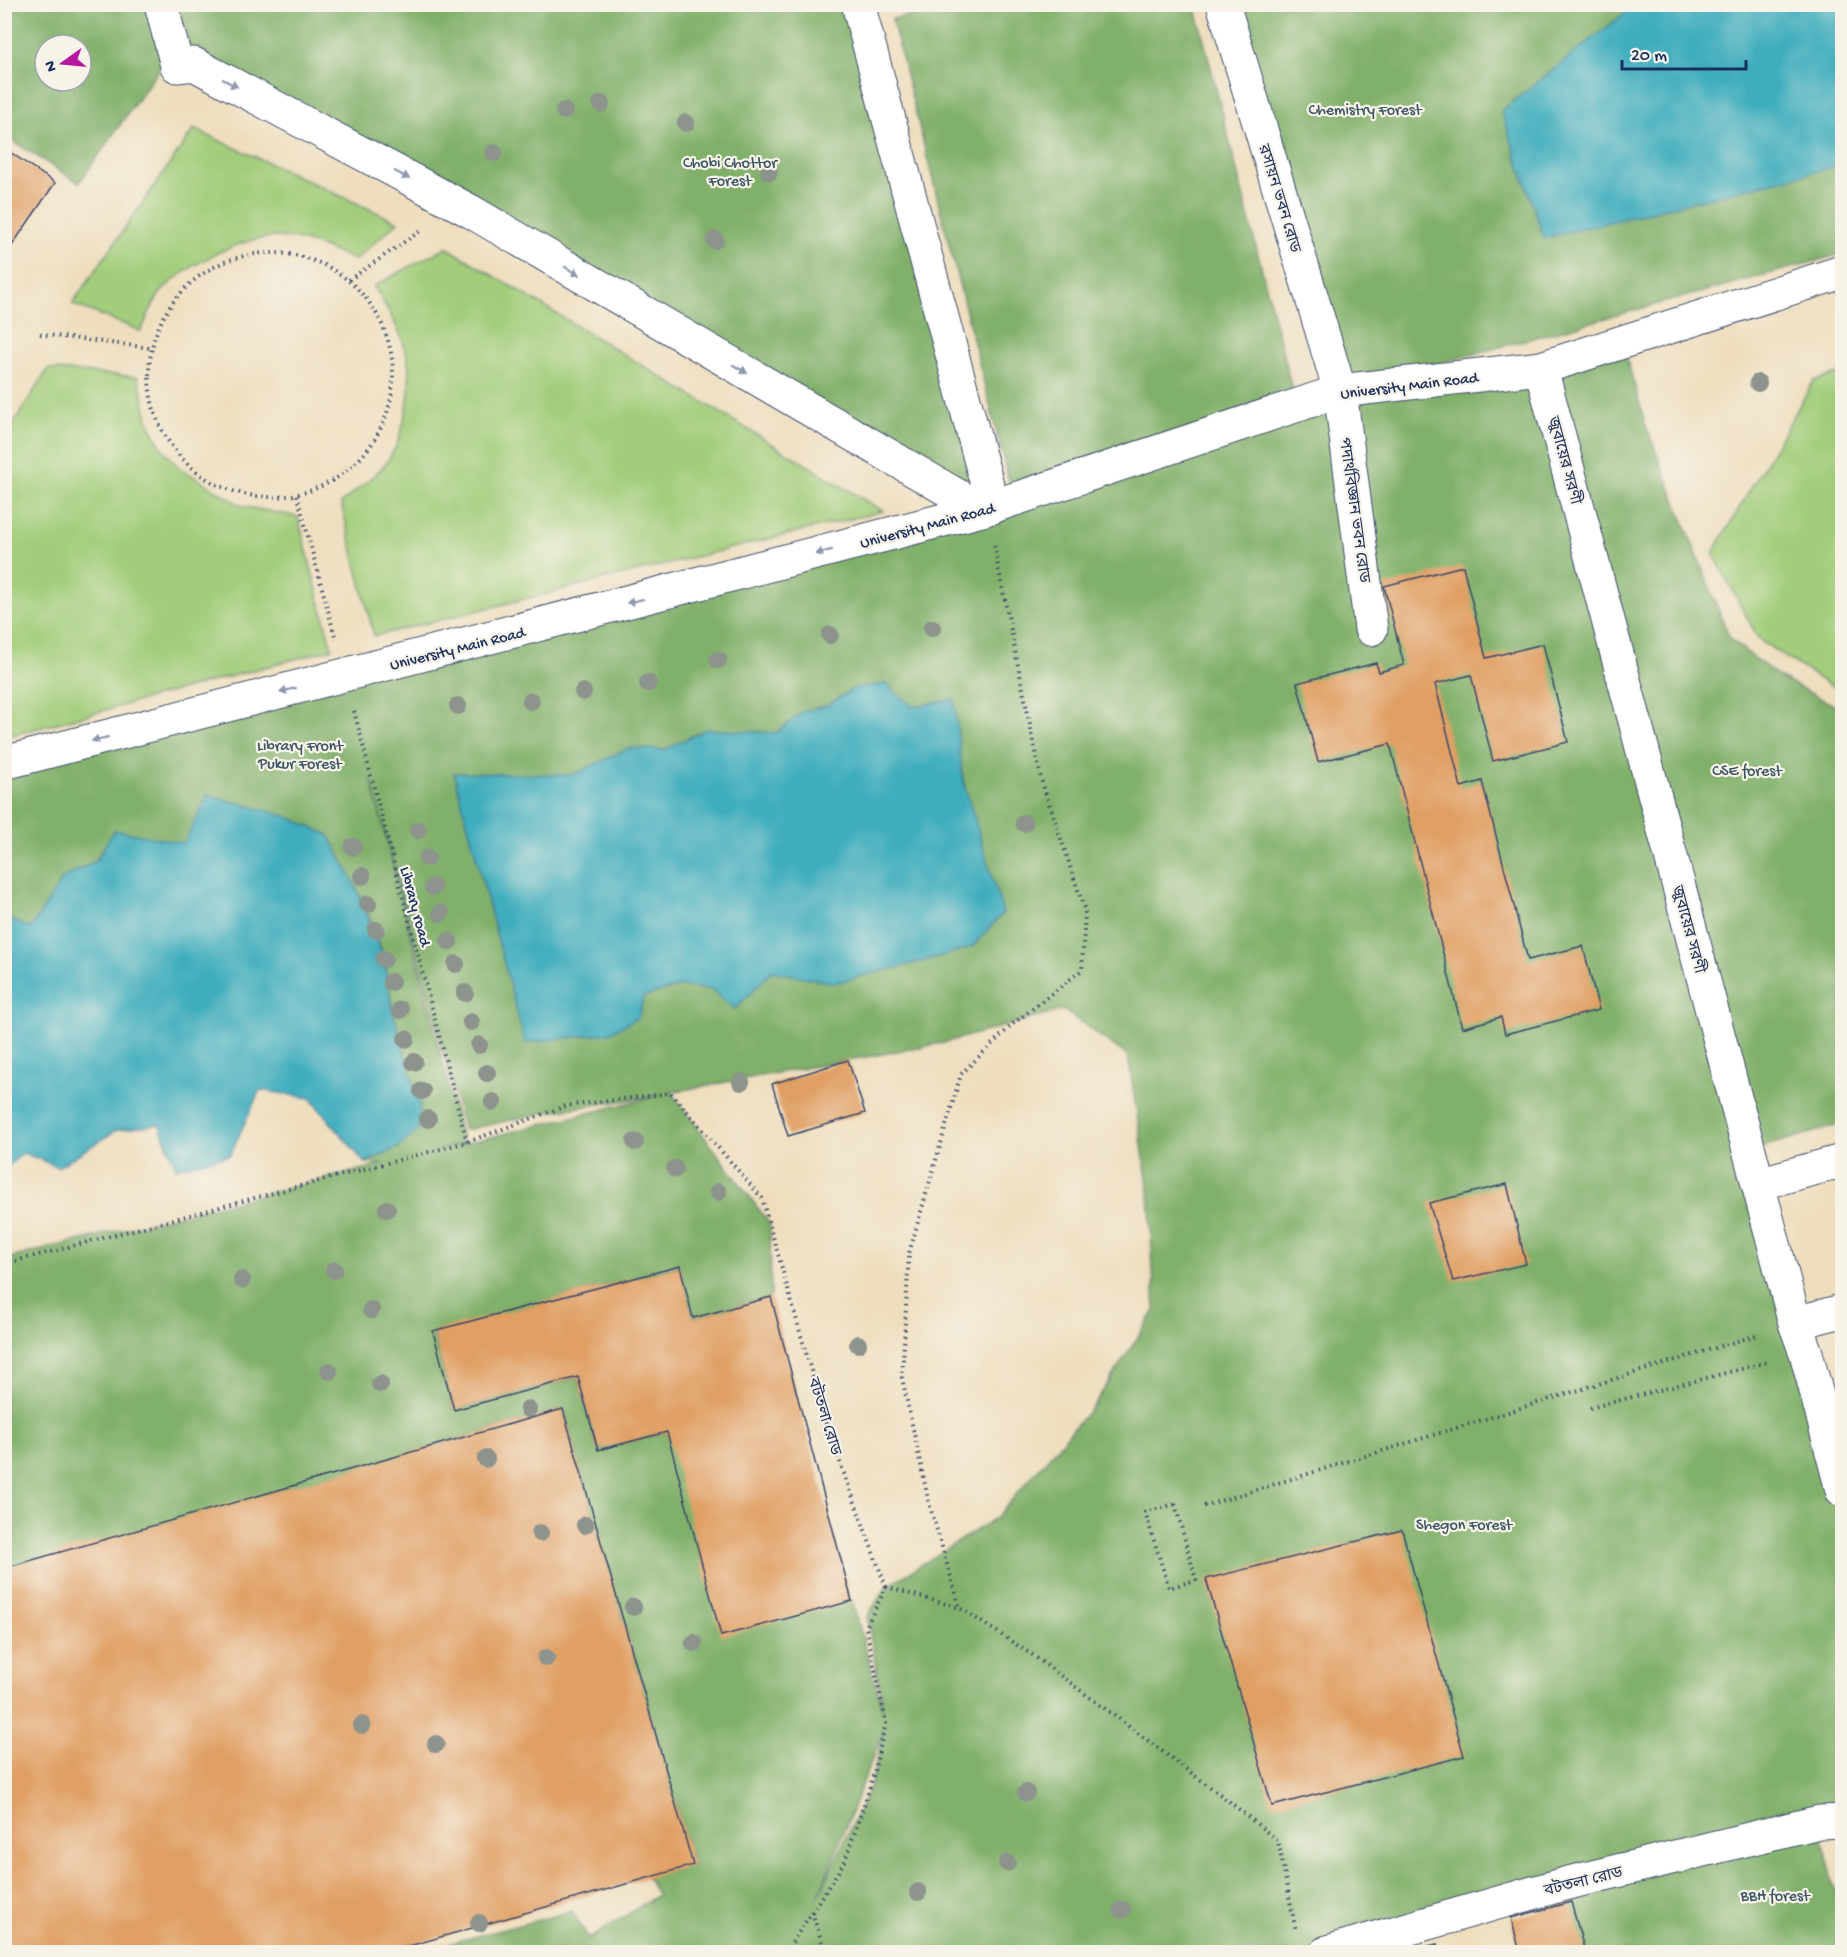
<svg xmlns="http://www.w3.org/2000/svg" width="1847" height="1957" viewBox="0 0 1847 1957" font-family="'Gochi Hand','Noto Sans Bengali',sans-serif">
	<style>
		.green { fill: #a2cd7a; stroke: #5e7e6c; stroke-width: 1.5 }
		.forest { fill: #81b06a; stroke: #4e7064; stroke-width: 1.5; fill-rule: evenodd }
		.water { fill: #40adbe; stroke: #2e6e8e; stroke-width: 1.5 }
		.building { fill: #e09f64 }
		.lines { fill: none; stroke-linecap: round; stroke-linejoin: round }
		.minor-casing { stroke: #3b496c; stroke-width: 35 }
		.tertiary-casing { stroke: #3b496c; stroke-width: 35 }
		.path { stroke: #3b496c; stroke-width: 4; stroke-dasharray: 1.5 4.5; stroke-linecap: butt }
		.minor { stroke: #fff; stroke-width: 33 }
		.tertiary { stroke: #fff; stroke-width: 33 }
		.tree { fill: #8d938d }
		.oneway { fill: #8d97ae }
		.labels { text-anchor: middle; stroke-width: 4.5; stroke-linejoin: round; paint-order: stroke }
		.park-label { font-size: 16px; fill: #3d5665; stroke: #f7f3e8 }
		.street-label { font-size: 16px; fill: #1b2f5e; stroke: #f7f3e8 }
	</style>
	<rect width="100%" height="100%" fill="#f7f3e8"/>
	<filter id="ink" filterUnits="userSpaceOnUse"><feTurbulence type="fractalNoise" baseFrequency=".0167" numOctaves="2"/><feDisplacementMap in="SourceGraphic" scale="12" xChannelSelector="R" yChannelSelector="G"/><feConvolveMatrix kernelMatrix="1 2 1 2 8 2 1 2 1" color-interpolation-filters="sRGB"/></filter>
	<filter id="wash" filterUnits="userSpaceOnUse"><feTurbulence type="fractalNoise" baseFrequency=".008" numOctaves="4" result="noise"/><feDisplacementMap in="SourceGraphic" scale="24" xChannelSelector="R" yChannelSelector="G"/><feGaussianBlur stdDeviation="1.35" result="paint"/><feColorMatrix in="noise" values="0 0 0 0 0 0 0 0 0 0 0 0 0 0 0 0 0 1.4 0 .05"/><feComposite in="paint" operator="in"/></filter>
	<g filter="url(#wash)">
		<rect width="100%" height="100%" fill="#eedebe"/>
		<!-- green -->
		<path class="green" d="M194 129 398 222 355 260C331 250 303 237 276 237 241 237 176 269 157 298 150 308 146 321 141 331L72 304Z
			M446 247 883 511 374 636 341 503C357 489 377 476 389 459 398 445 402 432 405 416 418 360 402 333 374 286Z
			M48 369 138 377 149 423 161 447 178 467 242 506 298 517 332 649 5 737V437Z
			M1842 373V689L1831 686 1759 640 1713 553 1814 381Z"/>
		<!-- forest -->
		<path class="forest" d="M4 5H146L162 65 79 183 5 136ZM45 45H81V81H45Z
			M178 5H857L982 510 1011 489 892 19 949 5H1195L1296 405 1339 391 1235 5H1842V254L1345 389 1622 342 1646 426 1730 639 1782 679 1842 709V1124L1749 1151 1842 1490V1831L1822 1835 1842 1919V1952H1581L1564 1884 1327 1952H417L572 1911 589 1939 658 1895 646 1877 693 1865 563 1409 5 1569V1259L384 1164 365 1163 399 1147C396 1085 398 1021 384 960 374 918 349 873 329 835L310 828 185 844 114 830 96 861 63 878 31 929 8 919 5 929V763L981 510 194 64ZM371 779 464 1130 553 1111 661 1095 438 1150 463 1143ZM1063 1010 1128 1056 1149 1191 1155 1311 1093 1406 996 1518 886 1587 867 1617 884 1714 852 1601 667 1432 598 1450 578 1377 454 1410 433 1332 680 1266 693 1318 771 1297 770 1224 671 1092 943 1043ZM884 1729 871 1784 818 1897Z"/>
		<!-- water -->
		<path class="water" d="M1635 5H1842V165L1544 238 1501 111Z
			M886 684 913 707 954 699 963 780 1003 913 972 947 924 961 834 983 772 971 735 1009 712 990 681 986 643 997 639 1017 609 1033 525 1043 454 773 573 775 629 748 664 750 706 729 776 733 804 711 828 705 854 688Z
			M208 795 286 816 329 835 355 884 384 959 393 1012 420 1105 418 1130 399 1147 365 1163 310 1098 260 1090 230 1155 176 1168 159 1124 117 1130 58 1167 23 1153 5 1169 4 929 8 919 31 928 63 878 96 861 114 830 184 843Z"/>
		<g id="blocks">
			<!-- building -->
			<path class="building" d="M4 148 55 183 4 257Z
				M1463 566 1486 658 1543 644 1568 742 1493 761 1471 675 1435 684 1461 787 1482 781 1528 960 1583 946 1599 1010 1505 1034 1501 1017 1462 1028 1390 744 1318 762 1297 683 1376 663 1379 672 1404 665 1384 586Z
				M848 1060 865 1113 788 1136 772 1084Z
				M1507 1184 1526 1264 1453 1281 1429 1203Z
				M680 1266 693 1318 771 1297 852 1601 721 1636 667 1432 598 1450 578 1377 454 1410 433 1331Z
				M563 1409 693 1865 388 1952H4V1568Z
				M1402 1530 1464 1756 1272 1806 1206 1579Z
				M1571 1902 1585 1952H1520L1511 1918Z
				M1437 1944 1439 1952H1417L1416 1949Z"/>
		</g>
	</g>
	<g filter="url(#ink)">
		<use href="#blocks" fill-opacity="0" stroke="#3b496c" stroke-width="1.5"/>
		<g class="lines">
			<!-- minor casing -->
			<g class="minor-casing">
				<path id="minor" d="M858 4 993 507
					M1223 4 1340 391 1371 629
					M1541 368 1795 1323 1806 1353 1842 1490
					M1758 1184 1842 1161
					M1795 1323 1842 1311
					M1327 1952 1564 1884 1819 1822 1842 1821"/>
			</g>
			<!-- tertiary casing -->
			<g class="tertiary-casing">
				<path id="tertiary" d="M161 4 177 66 194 64 472 212 982 510
					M4 763 982 510 1340 391 1541 368 1842 272"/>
			</g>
			<!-- path -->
			<path class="path" d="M149 375a122 122 0 1 1 244 0a122 122 0 1 1-244 0Z
				M349 280 423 229
				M40 334 151 348
				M297 495 336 640
				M994 546 1041 779 1085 911 1082 970 1014 1023 961 1074 909 1253 902 1378 929 1503 960 1608 1034 1656 1225 1798 1278 1841 1296 1931
				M354 711 467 1142
				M4 1264 467 1142 566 1106 671 1093 762 1198 827 1427 886 1587 866 1627 886 1723 871 1784 845 1861 786 1952
				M1590 1408 1768 1362
				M1175 1504 1196 1580 1169 1588 1145 1512Z
				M1204 1506 1760 1334
				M886 1587 960 1608
				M812 1912 825 1952"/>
			<!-- minor -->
			<use href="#minor" class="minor"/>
			<!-- tertiary -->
			<use href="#tertiary" class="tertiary"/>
		</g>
		<!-- trees -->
		<g class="tree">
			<circle cx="601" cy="104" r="9"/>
			<circle cx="564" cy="111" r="9"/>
			<circle cx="686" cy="123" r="9"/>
			<circle cx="494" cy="153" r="9"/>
			<circle cx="769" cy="172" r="9"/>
			<circle cx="715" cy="240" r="9"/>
			<circle cx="1758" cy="383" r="9"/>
			<circle cx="932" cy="628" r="9"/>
			<circle cx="830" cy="635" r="9"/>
			<circle cx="718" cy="660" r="9"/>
			<circle cx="648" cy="683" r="9"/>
			<circle cx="583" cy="692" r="9"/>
			<circle cx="531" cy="701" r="9"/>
			<circle cx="458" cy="706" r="9"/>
			<circle cx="1024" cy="823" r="9"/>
			<circle cx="418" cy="830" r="9"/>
			<circle cx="353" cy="847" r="9"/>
			<circle cx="427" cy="858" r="9"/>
			<circle cx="362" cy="876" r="9"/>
			<circle cx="433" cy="887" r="9"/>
			<circle cx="368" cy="904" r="9"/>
			<circle cx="441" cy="913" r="9"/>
			<circle cx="376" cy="930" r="9"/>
			<circle cx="449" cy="941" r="9"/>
			<circle cx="384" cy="959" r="9"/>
			<circle cx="456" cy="964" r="9"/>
			<circle cx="391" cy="982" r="9"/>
			<circle cx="465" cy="993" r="9"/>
			<circle cx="400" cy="1010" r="9"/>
			<circle cx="471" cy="1022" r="9"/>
			<circle cx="406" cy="1039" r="9"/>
			<circle cx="479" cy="1045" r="9"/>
			<circle cx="414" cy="1062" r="9"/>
			<circle cx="487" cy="1073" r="9"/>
			<circle cx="741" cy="1082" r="9"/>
			<circle cx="422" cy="1091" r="9"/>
			<circle cx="493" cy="1102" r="9"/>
			<circle cx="428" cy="1119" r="9"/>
			<circle cx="635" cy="1142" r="9"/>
			<circle cx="675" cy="1169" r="9"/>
			<circle cx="718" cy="1192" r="9"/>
			<circle cx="387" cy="1209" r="9"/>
			<circle cx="334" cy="1270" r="9"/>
			<circle cx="242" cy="1280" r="9"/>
			<circle cx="371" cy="1310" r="9"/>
			<circle cx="858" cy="1344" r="9"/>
			<circle cx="329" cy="1371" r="9"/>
			<circle cx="380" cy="1384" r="9"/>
			<circle cx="528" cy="1409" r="9"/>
			<circle cx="486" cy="1459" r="9"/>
			<circle cx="585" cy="1525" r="9"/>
			<circle cx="540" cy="1533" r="9"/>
			<circle cx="633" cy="1607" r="9"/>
			<circle cx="694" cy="1643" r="9"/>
			<circle cx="546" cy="1658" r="9"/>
			<circle cx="362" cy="1725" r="9"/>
			<circle cx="436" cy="1744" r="9"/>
			<circle cx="1026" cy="1793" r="9"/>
			<circle cx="1007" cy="1863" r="9"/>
			<circle cx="918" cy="1892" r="9"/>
			<circle cx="1122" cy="1910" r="9"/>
			<circle cx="479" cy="1923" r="9"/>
		</g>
		<!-- one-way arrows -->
		<defs><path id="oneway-solid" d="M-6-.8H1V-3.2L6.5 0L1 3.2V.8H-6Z" transform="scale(1.5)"/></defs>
		<g class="oneway">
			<use href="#oneway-solid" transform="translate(230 83) rotate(28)"/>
			<use href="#oneway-solid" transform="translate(402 175) rotate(28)"/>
			<use href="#oneway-solid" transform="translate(572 271) rotate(30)"/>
			<use href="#oneway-solid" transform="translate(740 369) rotate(30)"/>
			<use href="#oneway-solid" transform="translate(824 552) rotate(165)"/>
			<use href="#oneway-solid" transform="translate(635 601) rotate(166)"/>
			<use href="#oneway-solid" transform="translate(288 690) rotate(166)"/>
			<use href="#oneway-solid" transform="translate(100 739) rotate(166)"/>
		</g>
	</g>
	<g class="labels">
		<!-- park labels -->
		<g class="park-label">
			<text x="1365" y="114">Chemistry Forest</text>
			<text x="730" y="167">Chobi Chottor<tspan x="730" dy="18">Forest</tspan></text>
			<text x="300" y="750">Library Front<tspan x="300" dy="18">Pukur Forest</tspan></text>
			<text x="1747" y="775">CSE forest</text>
			<text x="1464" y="1529">Shegon Forest</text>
			<text x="1775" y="1900">BBH forest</text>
		</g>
		<!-- street labels -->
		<g class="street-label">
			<text transform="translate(1281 198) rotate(73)" y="6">রসায়ন ভবন রোড</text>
			<text transform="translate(1409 384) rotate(-7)" y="6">University Main Road</text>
			<text transform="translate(1566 460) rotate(75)" y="6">জুবায়ের সরণী</text>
			<text transform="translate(1356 510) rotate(82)" y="6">পদার্থবিজ্ঞান ভবন রোড</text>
			<text transform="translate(927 524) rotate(-15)" y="6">University Main Road</text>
			<text transform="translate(457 647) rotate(-14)" y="6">University Main Road</text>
			<text transform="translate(417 906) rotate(75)" y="6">Library road</text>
			<text transform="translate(1690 929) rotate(75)" y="6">জুবায়ের সরণী</text>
			<text transform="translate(826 1416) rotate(73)" y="6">বটতলা রোড</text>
			<text transform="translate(1583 1880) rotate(-14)" y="6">বটতলা রোড</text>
		</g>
	</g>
	<!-- margin -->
	<rect width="1847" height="1957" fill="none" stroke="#f7f3e8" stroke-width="24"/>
	<!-- north arrow -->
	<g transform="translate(63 63) rotate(255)"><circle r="28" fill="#f7f3e8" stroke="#9fa5b1" stroke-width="1.5"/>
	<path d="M0-4.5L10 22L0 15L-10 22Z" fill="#b5179e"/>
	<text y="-9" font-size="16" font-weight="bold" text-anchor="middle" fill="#1b2f5e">N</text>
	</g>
	<!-- scale -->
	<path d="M1622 60v9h124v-9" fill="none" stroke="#1b2f5e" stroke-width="3"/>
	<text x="1631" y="60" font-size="18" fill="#1b2f5e" stroke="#f7f3e8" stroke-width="4.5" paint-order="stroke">20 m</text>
</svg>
